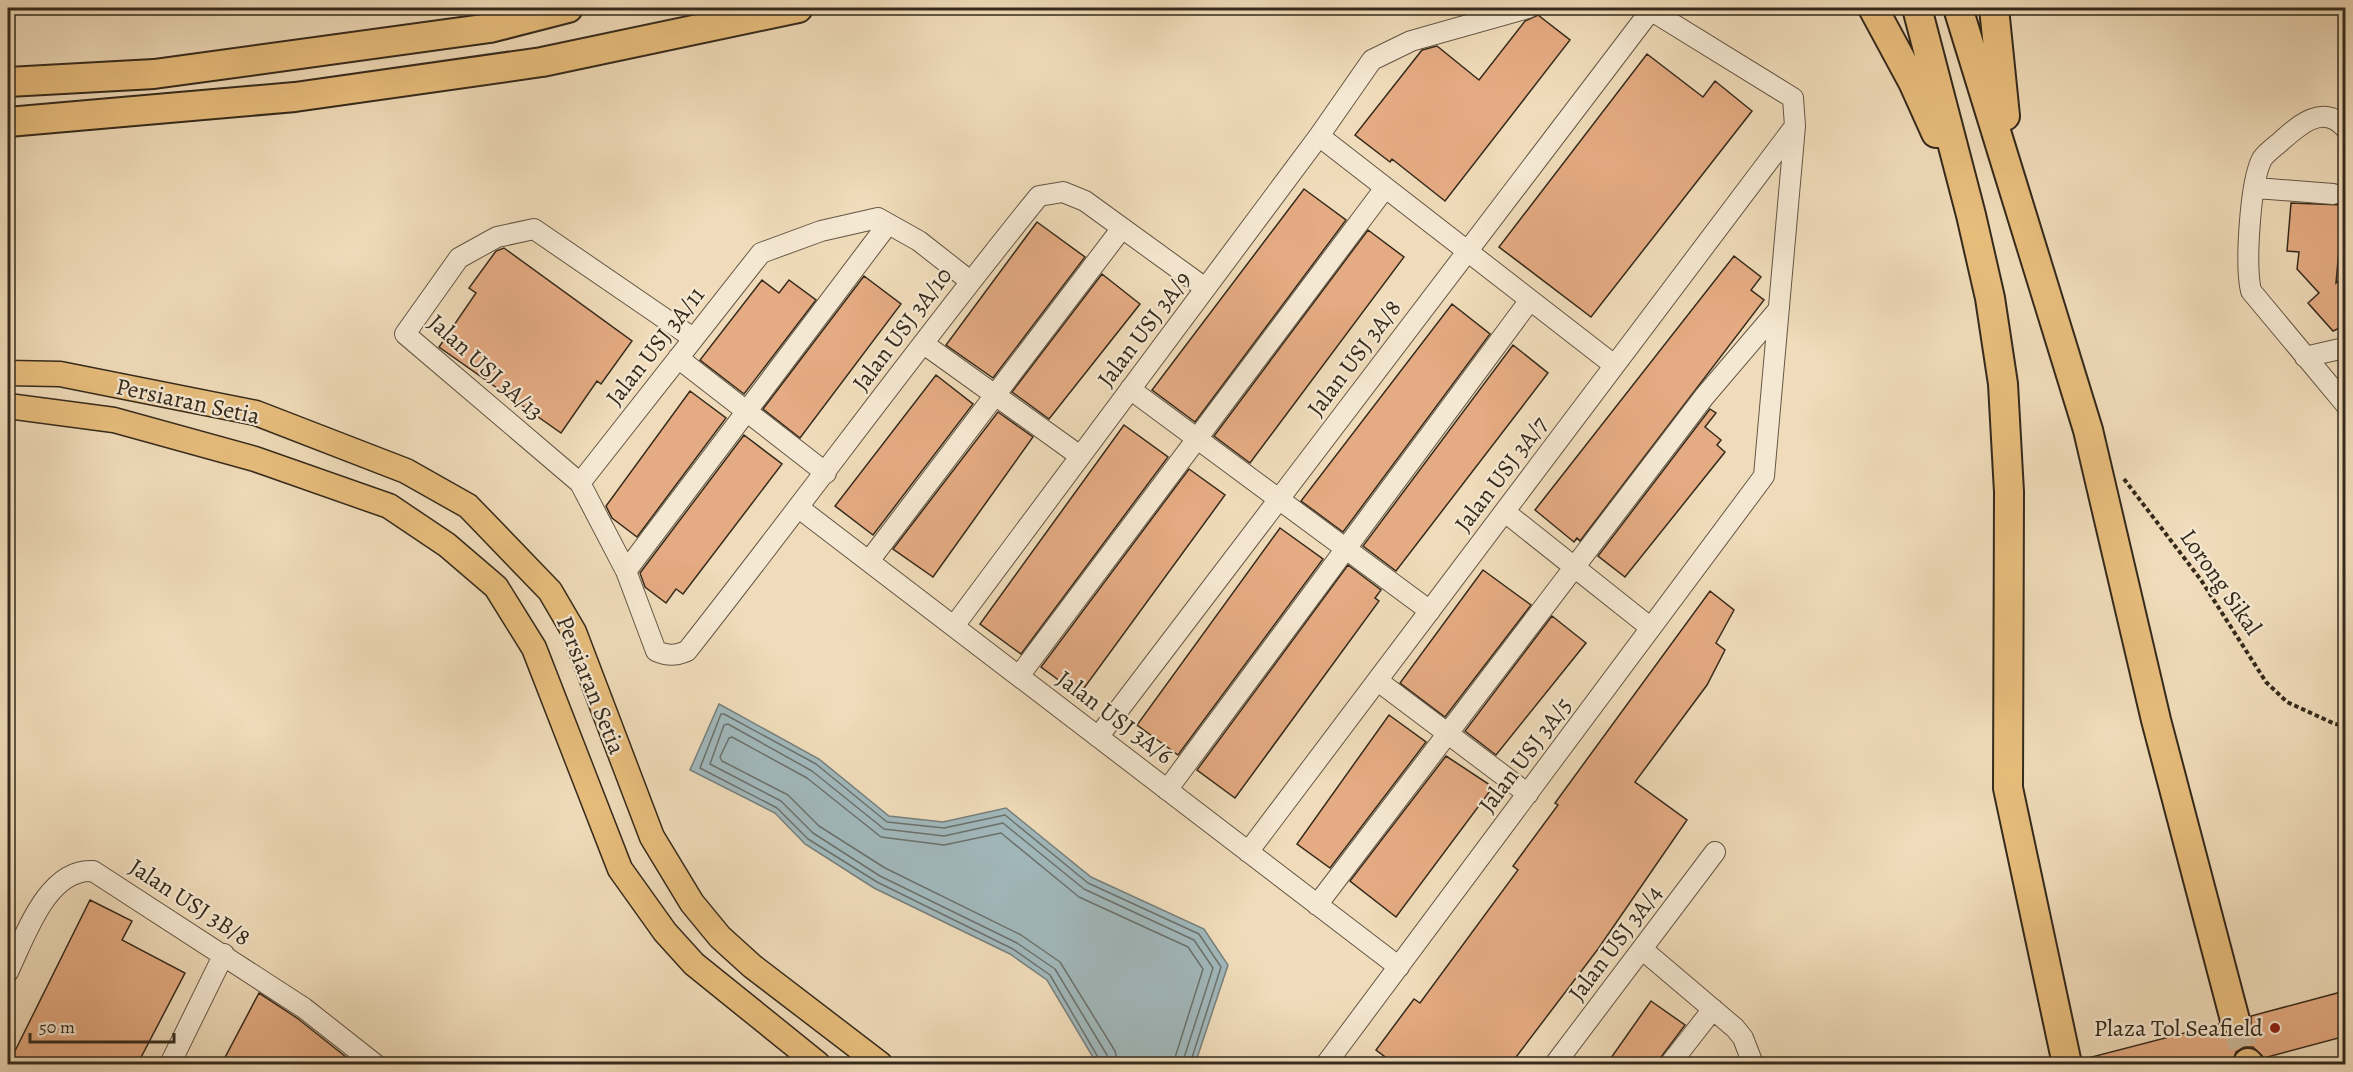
<svg xmlns="http://www.w3.org/2000/svg" width="2353" height="1072" font-family="Alegreya,serif">
	<style>
		.water { fill: #a1b8bc; stroke: #767f7c; stroke-width: 1.5 }
		.lines { fill: none; stroke-linecap: round; stroke-linejoin: round }
		.shore { stroke: #6b716c; stroke-width: 1.5 }
		.building { fill: #e5ab82; stroke: #352a1c; stroke-width: 1.5 }
		.highway-tunnel { stroke: #cbb89a; stroke-width: 28; stroke-dasharray: 28 14; stroke-linecap: butt }
		.minor-casing { stroke: #645644; stroke-width: 22 }
		.major-casing { stroke: #352a1c; stroke-width: 27 }
		.highway-casing { stroke: #352a1c; stroke-width: 32 }
		.path { stroke: #352a1c; stroke-width: 4; stroke-dasharray: 4.5 3; stroke-linecap: butt }
		.minor { stroke: #f5e8d2; stroke-width: 20 }
		.major { stroke: #e8be7d; stroke-width: 24 }
		.highway { stroke: #e8be7d; stroke-width: 28 }
		.poi-dot { fill: #8f2418; stroke: #f5e8d2; stroke-width: 2 }
		.labels { text-anchor: middle; dominant-baseline: central; stroke-width: 4.5; stroke-linejoin: round; paint-order: stroke }
		.street-label { font-size: 24px; fill: #352a1c; stroke: #f5e8d2 }
		.poi-label { font-size: 24px; fill: #352a1c; stroke: #f5e8d2; text-anchor: end }
	</style>
	<rect width="100%" height="100%" fill="#f0dcba"/>
	<filter id="stains"><feTurbulence type="fractalNoise" baseFrequency=".00333" numOctaves="4"/><feColorMatrix values="0 0 0 0 .2 0 0 0 0 .09 0 0 0 0 .02 0 0 0 .5 -.17"/></filter>
	<radialGradient id="worn" r=".72"><stop offset=".6" stop-color="#630" stop-opacity="0"/><stop offset="1" stop-color="#630" stop-opacity=".3"/></radialGradient>
	<path class="water" d="M719,704L819,759L889,816L943,822L1006,808L1091,877L1204,929L1228,965L1195,1064H1097L1047,980L1010,954L874,888L805,844L775,813L690,770Z"/>
	<g class="lines">
		<path class="shore" d="M1102,1064L1050,975L1013,949L877,882L808,839L777,808L700,768L721,714H724L816,764L887,822L944,828L1005,815L1088,883L1199,934L1221,967L1190,1064
			M1109,1064L1107,1055L1055,969L1017,943L880,876L813,833L781,801L710,764L724,725L728,724L812,771L884,829L944,836L1003,823L1084,889L1194,940L1213,968L1182,1064
			M1118,1064L1115,1051L1060,962L1021,935L885,868L819,826L788,795L722,761L720,757L729,738L732,737L807,778L881,837L944,845L1001,833L1079,897L1188,947L1203,969L1173,1064"/>
	</g>
	<path class="building" d="M1538,15L1570,40L1445,201L1392,159L1390,162L1355,135L1422,50L1437,46L1479,80L1525,21Z
		M1647,54L1703,97L1715,81L1752,111L1591,317L1499,247Z
		M1304,189L1346,220L1195,422L1152,390Z
		M2291,203L2343,205L2336,283L2346,275V325L2333,331L2308,303L2319,293L2297,269L2299,252L2287,251Z
		M1037,222L1085,257L993,378L946,345Z
		M1368,230L1404,257L1250,463L1214,436Z
		M504,248L632,341L601,384L597,381L561,433L439,347L476,293L469,288L496,251Z
		M1734,256L1761,277L1751,290L1764,300L1580,541L1577,538L1574,542L1535,510Z
		M1102,274L1140,304L1049,419L1012,392Z
		M864,276L901,304L800,438L763,409Z
		M762,280L779,293L789,280L816,300L744,394L700,360Z
		M1452,304L1490,334L1343,532L1301,501Z
		M1513,345L1548,373L1396,571L1363,546Z
		M936,375L973,404L873,535L835,506Z
		M690,391L726,418L637,537L612,518L606,506Z
		M1710,409L1716,413L1705,427L1721,440L1717,445L1725,452L1625,577L1598,556Z
		M998,412L1033,437L933,577L893,549Z
		M1124,425L1168,457L1021,654L980,624Z
		M744,435L782,464L683,594L676,589L666,603L645,587L640,573Z
		M1189,469L1225,495L1079,695L1041,667Z
		M1280,528L1323,559L1178,755L1137,725Z
		M1348,565L1381,590L1375,598L1379,601L1235,798L1197,770Z
		M1483,570L1531,605L1445,717L1400,683Z
		M1710,591L1734,610L1716,643L1725,650L1707,685L1635,782L1687,820L1598,949L1510,1065H1396L1376,1050L1414,999L1420,1003L1518,870L1513,866L1558,805L1555,803Z
		M1552,616L1586,643L1496,755L1465,731Z
		M1389,715L1426,742L1330,868L1297,844Z
		M1446,756L1493,787L1396,917L1350,881Z
		M90,900L132,921L122,940L185,973L137,1065H8Z
		M2341,992L2346,1017V1036L2264,1058L2253,1047H2244L2236,1052L2232,1065H2085L2084,1059L2219,1024L2230,1036H2240L2251,1025V1016Z
		M259,993L297,1018L351,1061L349,1065H221Z
		M1651,1001L1685,1025L1661,1057L1658,1065H1606Z"/>
	<g class="lines">
		<path class="highway-tunnel" d="M2235,1020L2248,1063"/>
		<defs>
			<path id="minor" d="M2346,129C2323,102 2298,126 2279,143C2274,147 2266,153 2262,159C2250,182 2245,265 2251,291L2346,405
				M1319,136L1614,365
				M2256,188L2333,194
				M693,338L534,229L497,237L459,258L405,334L580,483L626,571L656,651C668,656 675,656 687,651C806,500 918,345 1039,196L1063,192L1085,201L1205,288
				M924,344L1080,456
				M2305,357L2344,348
				M678,358L826,473
				M1130,389L1430,611
				M580,483L761,253L821,231L878,218L919,241L970,281
				M799,508L1399,967
				M1505,512L1651,628
				M869,561L1122,228
				M626,571L888,224
				M954,626L1319,136L1372,60L1411,41L1528,8
				M1019,676L1385,188
				M1378,681L1528,794
				M1098,737L1651,10
				M1167,790L1530,300
				M1248,852L1795,126
				M1317,905L1704,397L1779,309
				M1643,950L1735,1028L1743,1038L1753,1064
				M8,972C25,937 47,868 93,871L304,1008L375,1064
				M170,1064L224,954
				M1326,1064L1764,476L1795,126L1793,98L1647,8
				M1555,1064L1715,852
				M1670,1064L1713,1009"/>
			<path id="major" d="M8,373L60,374L256,413L406,471L468,506L550,591L574,632L652,837L692,903L720,937L752,966L880,1064
				M8,406L114,420L255,459L389,506L447,545L496,587L534,648L620,869L665,932L694,964L818,1064"/>
			<path id="highway" d="M1873,8L1913,82L1936,133
				M1917,8L1971,215L1990,298L2003,384L2009,492L2008,788L2067,1064
				M1958,8L2088,430L2156,720L2235,1020
				M1994,8L2005,116
				M8,82L154,74L490,28L568,8
				M8,122L295,97L542,62L798,8
				M2248,1063L2249,1064"/>
		</defs>
		<use href="#minor" class="minor-casing"/>
		<use href="#major" class="major-casing"/>
		<use href="#highway" class="highway-casing"/>
		<path class="path" d="M2124,479L2201,580L2266,682L2287,702L2335,724L2346,726"/>
		<use href="#minor" class="minor"/>
		<use href="#major" class="major"/>
		<use href="#highway" class="highway"/>
	</g>
	<circle class="poi-dot" cx="2275" cy="1028" r="6"/>
	<g class="labels">
		<g class="street-label">
			<text transform="translate(902 329) rotate(-53)">Jalan USJ 3A/10</text>
			<text transform="translate(1144 329) rotate(-53)">Jalan USJ 3A/9</text>
			<text transform="translate(655 346) rotate(-52)">Jalan USJ 3A/11</text>
			<text transform="translate(1354 358) rotate(-53)">Jalan USJ 3A/8</text>
			<text transform="translate(486 367) rotate(42)">Jalan USJ 3A/13</text>
			<text transform="translate(188 401) rotate(12)">Persiaran Setia</text>
			<text transform="translate(1501 474) rotate(-53)">Jalan USJ 3A/7</text>
			<text transform="translate(2221 582) rotate(55)">Lorong Sikal</text>
			<text transform="translate(591 685) rotate(68)">Persiaran Setia</text>
			<text transform="translate(1115 717) rotate(37)">Jalan USJ 3A/6</text>
			<text transform="translate(1525 755) rotate(-53)">Jalan USJ 3A/5</text>
			<text transform="translate(190 902) rotate(33)">Jalan USJ 3B/8</text>
			<text transform="translate(1615 943) rotate(-53)">Jalan USJ 3A/4</text>
		</g>
		<g class="poi-label">
			<text x="2263" y="1028">Plaza Tol Seafield</text>
		</g>
	</g>
	<rect width="2353" height="1072" fill="none" stroke="#f0dcba" stroke-width="30"/>
	<rect x="9" y="9" width="2335" height="1054" fill="none" stroke="#352a1c" stroke-width="3"/>
	<rect x="15" y="15" width="2323" height="1042" fill="none" stroke="#352a1c" stroke-width="1.5"/>
	<path d="M30 1033v9h144v-9" fill="none" stroke="#352a1c" stroke-width="3"/>
	<text x="39" y="1033" font-size="18" fill="#352a1c" stroke="#f5e8d2" stroke-width="4.5" paint-order="stroke">50 m</text>
	<rect width="100%" height="100%" filter="url(#stains)"/>
	<rect width="100%" height="100%" fill="url(#worn)"/>
</svg>
